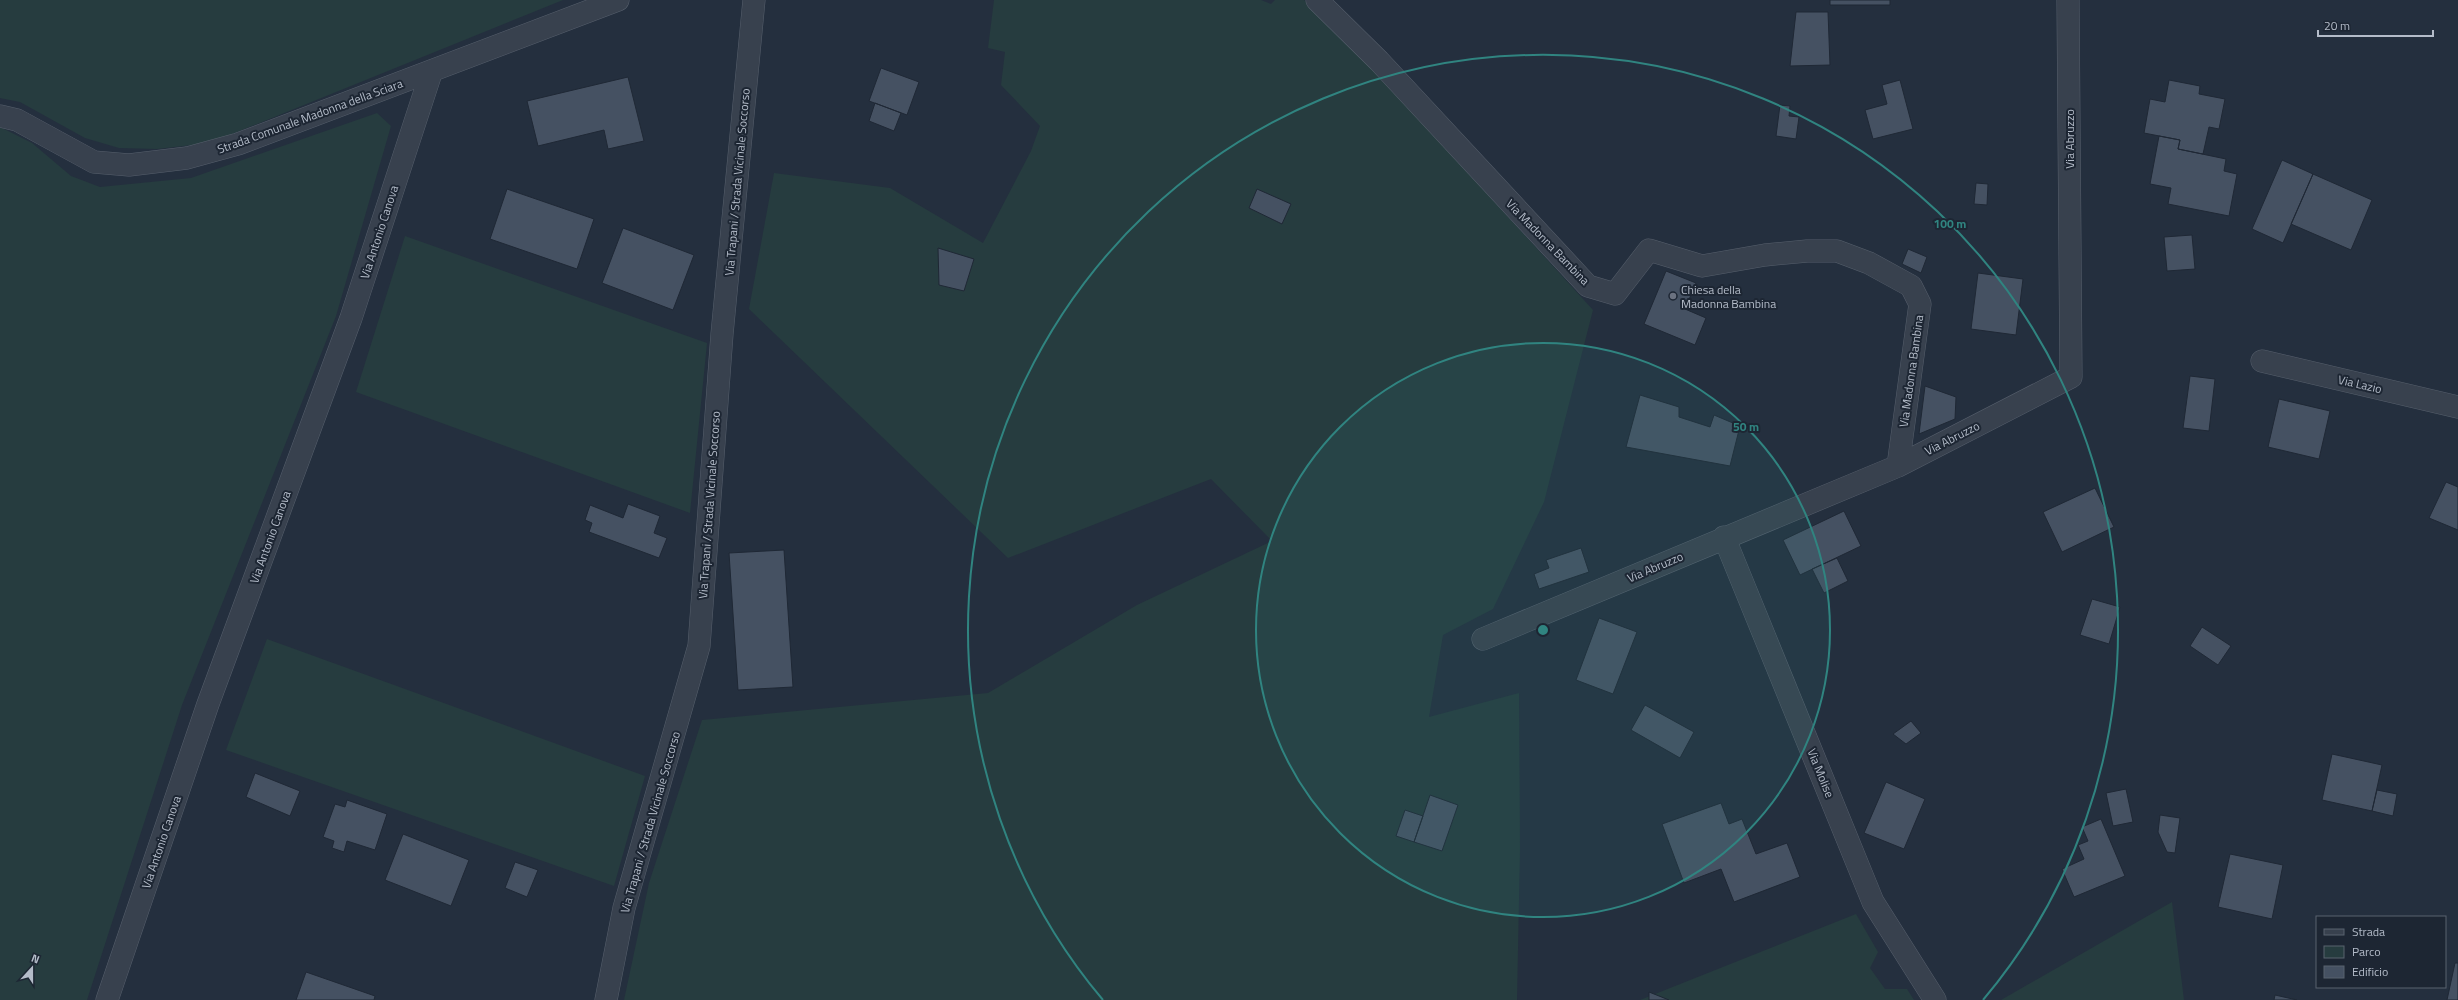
<svg xmlns="http://www.w3.org/2000/svg" width="2458" height="1000" font-family="'Titillium Web',sans-serif">
	<style>
		.green { fill: #263c3f }
		.building { fill: #455162; stroke: #1f2835 }
		.lines { fill: none; stroke-linecap: round; stroke-linejoin: round }
		.street-casing { stroke: #565f6c; stroke-width: 23 }
		.street { stroke: #38414e; stroke-width: 22 }
		.ring { fill: none; stroke: #308480; stroke-width: 2 }
		.worship-dot { fill: #6b7280; stroke: #1d2633; stroke-width: 1.5 }
		.labels { text-anchor: middle; dominant-baseline: central; stroke-width: 4; stroke-linejoin: round; paint-order: stroke }
		.street-label { font-size: 12px; fill: #b4bcc9; stroke: #1d2633 }
		.poi-label { font-size: 12px; fill: #b4bcc9; stroke: #1d2633; text-anchor: start }
		.centre { fill: #308480; stroke: #1d2633; stroke-width: 2 }
		.ring-label { font-size: 12px; text-anchor: middle; font-weight: bold; fill: #308480; stroke: #1d2633; stroke-width: 4; stroke-linejoin: round; paint-order: stroke }
	</style>
	<rect width="100%" height="100%" fill="#242f3e"/>
	<path class="green" d="M0,0H563L210,143L157,149L119,148L85,138L20,102L0,98Z
		M994,0H1261L1271,4L1275,0H1304L1368,63L1593,310L1544,502L1493,609L1443,635L1429,717L1519,693L1520,849L1517,1000H624L649,883L702,720L988,693L1137,605L1272,541L1211,479L1008,558L749,309L774,173L890,188L983,243L1031,151L1040,126L1001,85L1005,52L988,48Z
		M377,113L391,126L336,316L182,705L87,1000H0V127L32,143L71,176L100,187L191,178Z
		M405,236L707,343L690,513L356,392Z
		M267,639L645,776L614,886L226,750Z
		M2172,902L2184,1000H2001Z
		M1856,914L1878,952L1870,968L1885,989H1907L1914,1000H1640Z"/>
	<path class="building" d="M1830,0H1890V5H1830Z
		M1796,12H1828L1830,65L1790,66Z
		M881,68L919,82L907,115L869,101Z
		M628,77L644,141L608,149L604,130L538,146L527,101Z
		M1900,80L1913,129L1873,139L1865,110L1887,104L1882,85Z
		M2169,80L2200,86L2199,94L2225,99L2219,129L2209,127L2203,154L2178,149L2180,140L2144,133L2150,99L2165,102Z
		M875,103L901,113L894,131L869,121Z
		M1780,105L1790,106L1789,116L1799,117L1796,139L1776,136Z
		M2159,136L2180,140L2178,149L2226,159L2224,171L2237,174L2229,216L2168,204L2171,188L2150,184Z
		M2282,160L2313,174L2283,243L2252,229Z
		M2313,174L2372,200L2351,250L2291,224Z
		M1976,183L1988,184L1987,205L1974,204Z
		M507,189L594,219L577,269L490,239Z
		M1257,189L1291,204L1282,224L1249,208Z
		M623,228L694,255L673,310L602,283Z
		M2192,235L2195,269L2167,271L2164,237Z
		M938,248L974,259L964,291L939,285Z
		M1908,249L1927,257L1921,273L1902,264Z
		M1666,271L1696,283L1685,309L1706,318L1695,345L1644,324Z
		M1978,273L2023,279L2016,335L1971,329Z
		M2190,376L2215,379L2209,431L2183,428Z
		M1925,386L1956,397L1955,419L1919,434Z
		M1640,395L1679,407V417L1710,427L1714,415L1740,426L1730,466L1626,447Z
		M2279,399L2330,411L2319,459L2268,447Z
		M2446,482L2458,487V530L2429,518Z
		M2095,488L2114,527L2062,552L2043,512Z
		M628,504L660,516L654,533L667,538L659,558L589,532L592,523L585,520L590,505L623,518Z
		M1844,511L1861,546L1800,575L1783,540Z
		M1581,548L1589,572L1539,589L1534,574L1549,568L1546,560Z
		M784,550L793,687L738,690L729,553Z
		M1837,558L1848,581L1824,593L1812,569Z
		M2092,599L2120,607L2109,644L2080,635Z
		M1599,618L1637,632L1613,694L1576,680Z
		M2202,627L2231,646L2218,665L2190,646Z
		M1645,705L1694,732L1680,758L1631,730Z
		M1911,721L1921,733L1906,744L1893,734Z
		M2332,754L2382,765L2372,811L2322,800Z
		M255,773L300,791L290,816L246,797Z
		M1886,782L1925,799L1904,849L1864,833Z
		M2126,789L2133,822L2113,826L2106,793Z
		M2377,790L2397,794L2393,816L2372,811Z
		M1430,795L1458,805L1442,851L1414,842Z
		M347,800L387,814L375,850L347,841L344,852L332,848L334,841L323,837L335,804L345,807Z
		M1721,803L1729,824L1742,819L1756,854L1787,843L1800,877L1734,902L1721,869L1684,883L1662,824Z
		M1405,810L1423,816L1414,842L1396,836Z
		M2160,815L2180,818L2175,853L2167,852L2158,832Z
		M2101,819L2125,876L2074,897L2062,869L2084,859L2078,845L2088,841L2082,827Z
		M403,834L469,860L451,906L385,880Z
		M2230,854L2283,865L2272,919L2218,907Z
		M515,862L538,870L527,897L505,888Z
		M2455,963H2458V1000H2447Z
		M306,972L375,996L374,1000H296Z
		M1649,992L1669,1000H1649Z
		M2275,995L2297,1000H2274Z"/>
	<g class="lines">
		<defs>
			<path id="street" d="M1317,0L1379,61L1588,286L1615,294L1649,250L1702,266L1765,255L1807,251H1837L1869,263L1911,286L1920,304L1898,466
				M0,116L17,120L94,162L129,165L187,158L238,144L618,0
				M2262,361L2458,407
				M1724,537L1873,902L1935,1000
				M1483,639L1898,466L2071,377L2068,0
				M107,1000L208,704L351,318L431,73
				M606,1000L624,908L699,646L722,334L754,0"/>
		</defs>
		<use href="#street" class="street-casing"/>
		<use href="#street" class="street"/>
	</g>
	<circle cx="1543" cy="630" r="287" fill="#308480" fill-opacity=".12"/>
	<g class="ring">
		<circle cx="1543" cy="630" r="287"/>
		<path d="M1103 1000A575 575 0 1 1 1983 1000"/>
	</g>
	<circle class="worship-dot" cx="1673" cy="296" r="4"/>
	<g class="labels">
		<g class="street-label">
			<text transform="translate(310 116) rotate(-20)">Strada Comunale Madonna della Sciara</text>
			<text transform="translate(2069 139) rotate(-90)">Via Abruzzo</text>
			<text transform="translate(737 182) rotate(-85)">Via Trapani / Strada Vicinale Soccorso</text>
			<text transform="translate(379 232) rotate(-72)">Via Antonio Canova</text>
			<text transform="translate(1548 242) rotate(46)">Via Madonna Bambina</text>
			<text transform="translate(1911 371) rotate(-82)">Via Madonna Bambina</text>
			<text transform="translate(2360 384) rotate(13)">Via Lazio</text>
			<text transform="translate(1952 438) rotate(-27)">Via Abruzzo</text>
			<text transform="translate(709 505) rotate(-86)">Via Trapani / Strada Vicinale Soccorso</text>
			<text transform="translate(270 537) rotate(-70)">Via Antonio Canova</text>
			<text transform="translate(1655 567) rotate(-23)">Via Abruzzo</text>
			<text transform="translate(1821 773) rotate(68)">Via Molise</text>
			<text transform="translate(650 822) rotate(-74)">Via Trapani / Strada Vicinale Soccorso</text>
			<text transform="translate(161 842) rotate(-71)">Via Antonio Canova</text>
		</g>
		<g class="poi-label">
			<text x="1681" y="289">Chiesa della<tspan x="1681" dy="14">Madonna Bambina</tspan></text>
		</g>
	</g>
	<circle cx="1543" cy="630" r="6" class="centre"/>
	<g class="ring-label">
		<text x="1950" y="228">100 m</text>
		<text x="1746" y="431">50 m</text>
	</g>
	<rect x="2316" y="916" width="130" height="72" fill="#1d2633" stroke="#59626f"/>
	<rect x="2324" y="929" width="20" height="6" fill="#38414e" stroke="#59626f"/>
	<text x="2352" y="936" font-size="12" fill="#b4bcc9">Strada</text>
	<rect x="2324" y="946" width="20" height="12" fill="#263c3f" stroke="#59626f"/>
	<text x="2352" y="956" font-size="12" fill="#b4bcc9">Parco</text>
	<rect x="2324" y="966" width="20" height="12" fill="#455162" stroke="#59626f"/>
	<text x="2352" y="976" font-size="12" fill="#b4bcc9">Edificio</text>
	<g transform="translate(32 968) rotate(21)" stroke="#1d2633" stroke-width="3" paint-order="stroke">
	<path d="M0-3L7 15L0 10L-7 15Z" fill="#b4bcc9"/>
	<text y="-6" font-size="11" font-weight="bold" text-anchor="middle" fill="#b4bcc9">N</text>
	</g>
	<path d="M2318 30v6h115v-6" fill="none" stroke="#b4bcc9" stroke-width="2"/>
	<text x="2324" y="30" font-size="12" fill="#b4bcc9" stroke="#1d2633" stroke-width="3" paint-order="stroke">20 m</text>
</svg>
